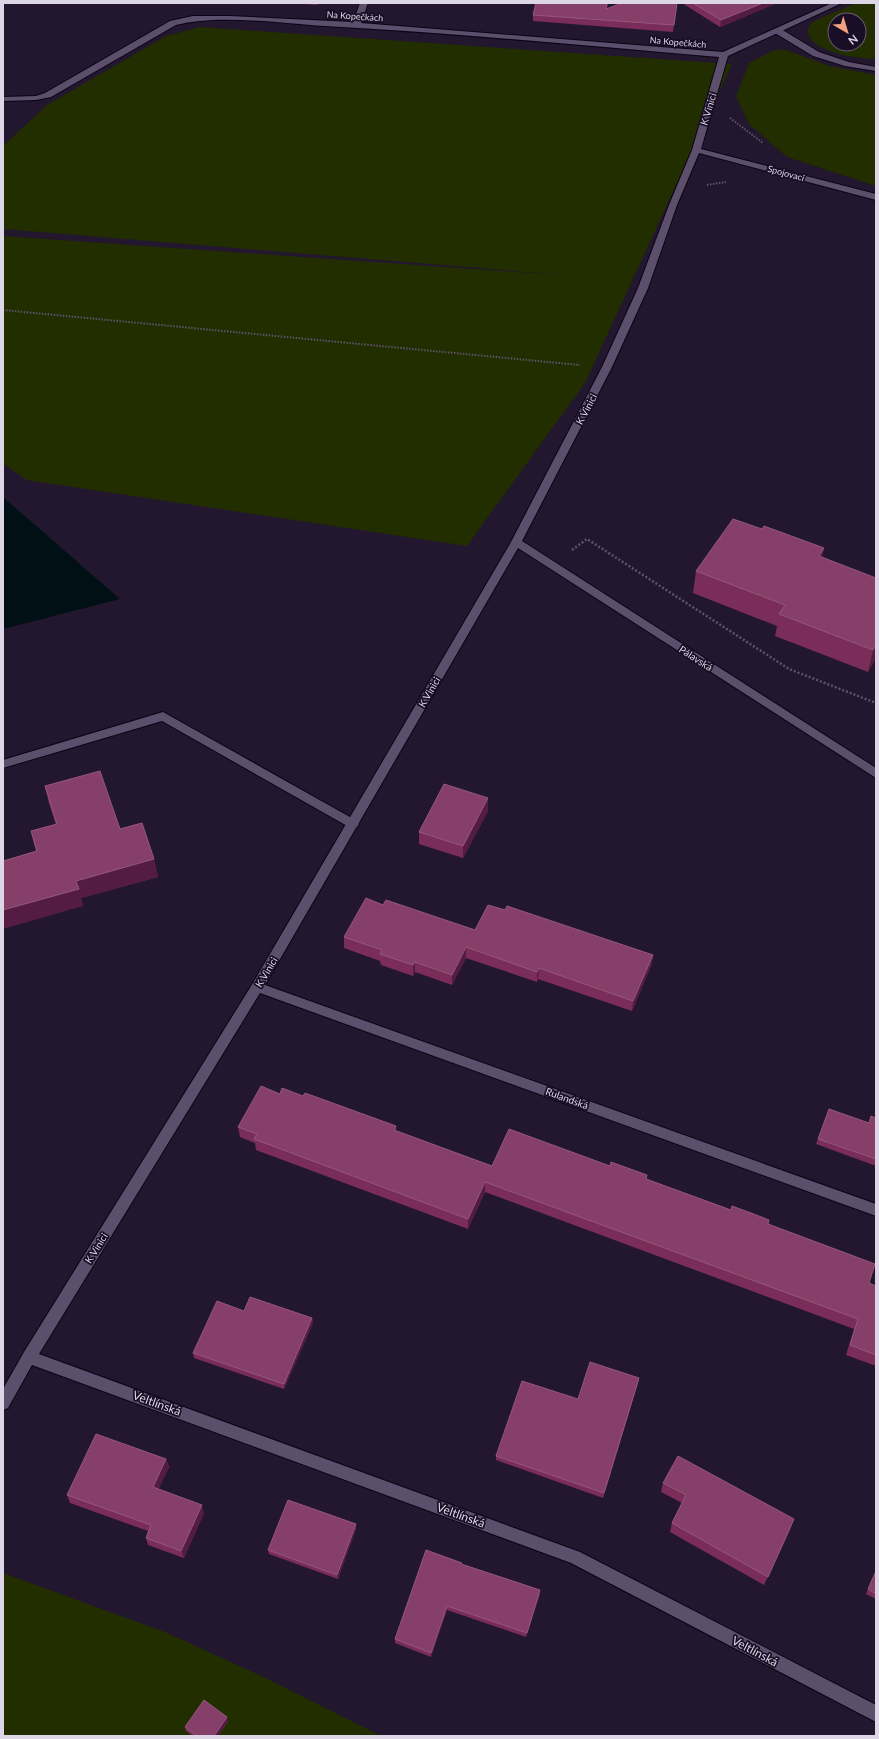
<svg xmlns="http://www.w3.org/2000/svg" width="879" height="1739" font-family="Lato,sans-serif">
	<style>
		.green { fill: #222d00; fill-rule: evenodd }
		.water { fill: #011014 }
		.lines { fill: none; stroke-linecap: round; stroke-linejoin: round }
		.service-casing { stroke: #0c0316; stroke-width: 2 }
		.minor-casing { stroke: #0c0316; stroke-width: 2 }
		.path-far1 { stroke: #5e5369; stroke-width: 2; stroke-dasharray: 1.5 1.5; stroke-linecap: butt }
		.path { stroke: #5e5369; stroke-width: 2.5; stroke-dasharray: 2 2; stroke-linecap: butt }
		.service { fill: #5c4f6b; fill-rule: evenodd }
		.minor { fill: #5c4f6b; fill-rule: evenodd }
		.wall { fill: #7b2d5a }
		.shaded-wall { fill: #541c42 }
		.building { fill: #863f69; stroke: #94577c }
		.labels { text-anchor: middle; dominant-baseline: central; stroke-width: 3.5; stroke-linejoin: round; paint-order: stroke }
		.far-street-label { font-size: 9px; fill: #ddd6e6; stroke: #190e25 }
		.street-label { font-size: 10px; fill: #ddd6e6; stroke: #190e25 }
		.near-street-label { font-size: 12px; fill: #ddd6e6; stroke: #190e25 }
	</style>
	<rect width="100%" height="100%" fill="#23172f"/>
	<path class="green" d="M856,3H876V59C860,59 826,54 814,42C811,40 809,35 807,31L812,22ZM835,20H859V44H835Z
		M200,27L732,64L585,383L467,546L26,480L3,463V236L576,276L3,229V146L47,105L166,36Z
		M774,50H786L830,66L876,75V186L787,157L749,124L736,96L749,63Z
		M3,1573L165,1632L268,1679L381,1736H3Z"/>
	<path class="water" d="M3,497L120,599L3,629Z"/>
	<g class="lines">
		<defs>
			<path id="service" d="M775,29H781L819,52L849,62L876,67V71L845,66L813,56L775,33Z
				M163,712L357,821L359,824L357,827L353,829L349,827L162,721L3,768V760Z"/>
			<path id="minor" d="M360,3H368L361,23L723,52L832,3H842L728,56L701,149L876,194V200L699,153L677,205L648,288L612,367L522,541L876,768V778L518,548L265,985L876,1204V1216L260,993L39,1354L580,1552L876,1705V1722L571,1563L32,1365L8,1408L3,1410V1389L24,1352L253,983L511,542L602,367L638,288L669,205L692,150L719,57C588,46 456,33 324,26C279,23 218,14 176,25L51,97L36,100L3,101V97L36,96L45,93L170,21L193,16H230L353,22Z"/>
		</defs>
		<use href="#service" class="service-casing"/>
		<use href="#minor" class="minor-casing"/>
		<path class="path-far1" d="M730,118L763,143
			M707,185L726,182
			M3,310L580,365"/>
		<path class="path" d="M572,550L587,539L789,669L876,703"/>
		<use href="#service" class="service"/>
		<use href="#minor" class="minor"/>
	</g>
	<path class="wall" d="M296,3H318L317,5Z
		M433,3H449L448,4Z
		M536,3H608L607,9L677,3L673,32L533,21V15Z
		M682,3H777L720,27Z
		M762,529L824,548L822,558L876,578V658L868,672L775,636L777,626L693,593L696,571Z
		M45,786L120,829L154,859L158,877L81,898L83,906L36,851L31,831L56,825L49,803Z
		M488,811L463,858L419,844V832Z
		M383,905L475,930L505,910L653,955L651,966L632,1011L538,979L537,982L466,958L452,985L415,972L413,976L381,965L380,961L344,948V937Z
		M280,1094L303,1096L396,1126V1131L492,1166L647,1179L731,1210L769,1220L768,1224L869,1283L876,1286V1366L846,1355L854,1329L485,1192L468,1229L256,1150L255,1143L240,1137L238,1127Z
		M871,1116L876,1118V1166L816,1144L818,1139L869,1123Z
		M244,1311L312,1318L313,1323L284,1389L194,1358L193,1353Z
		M638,1383L603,1498L496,1460V1456L578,1399Z
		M166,1459L169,1467L158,1489L204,1513L184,1558L148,1545L146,1538L148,1531L70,1503L67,1495Z
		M663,1483L791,1528L764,1585L670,1532L672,1523L682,1503L661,1492Z
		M356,1524V1529L338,1579L269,1554L268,1550Z
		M462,1564L540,1590V1594L526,1637L447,1610L431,1657L395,1643V1639Z
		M876,1570V1599L866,1594Z
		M228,1721L218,1736H193L186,1731L185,1727Z"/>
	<path class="shaded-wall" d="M763,3H777L720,27L721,20Z
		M824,548L820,570L819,556Z
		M876,645V658L868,672L873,650Z
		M488,798V811L463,858V846Z
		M154,859L158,877L81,898L83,906L3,929V910L76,881Z
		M466,947V958L452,985V975Z
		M653,955L651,966L632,1011L633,1001Z
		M415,962V972L413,976V965Z
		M539,968L538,979L537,982V972Z
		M485,1182V1192L468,1229V1219Z
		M312,1318L313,1323L284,1389V1384Z
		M639,1378L638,1383L603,1498L604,1493Z
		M166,1459L169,1467L156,1495L153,1487Z
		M202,1505L204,1513L184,1558L181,1551Z
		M794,1519L791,1528L764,1585L768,1577Z
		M356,1524V1529L338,1579L337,1575Z
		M540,1590V1594L526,1637L527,1633Z
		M447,1606V1610L431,1657V1653Z
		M227,1717L228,1721L218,1736H214Z"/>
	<path class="building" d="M536,3H607L606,9L622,3H677L674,25L533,15Z
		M693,3H763L721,20Z
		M733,519L762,529L764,526L824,548L819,556L876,578V645L873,650L779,614L785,605L696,571Z
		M100,771L120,829L142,823L154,859L76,881L79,889L3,910V861L37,851L31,831L57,824L45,786Z
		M444,784L488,798L463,846L419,832Z
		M366,898L383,905L386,900L475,930L488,905L505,910L507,906L653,955L633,1001L539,968L537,972L466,947L452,975L415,962L413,965L380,954L382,950L344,937Z
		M261,1086L280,1094L282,1088L303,1096L305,1093L396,1126L394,1130L492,1166L509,1129L610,1166L611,1162L647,1175L646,1179L731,1210L732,1206L751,1213L769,1220L768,1224L875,1264L869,1283L876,1286V1355L850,1345L858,1319L485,1182L468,1219L254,1139L257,1134L238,1127Z
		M829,1109L869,1123L871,1116L876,1118V1159L818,1139Z
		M250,1297L312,1318L284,1384L193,1353L217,1301L244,1311Z
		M590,1362L639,1378L604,1493L496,1456L522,1381L578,1399Z
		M96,1434L166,1459L153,1487L202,1505L181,1551L146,1538L151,1525L67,1495Z
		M678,1456L794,1519L768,1577L672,1523L686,1495L663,1483Z
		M288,1500L356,1524L337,1575L268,1550Z
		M426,1550L462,1563L461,1564L540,1590L527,1633L447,1606L431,1653L395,1639Z
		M876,1571V1594L868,1589Z
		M204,1700L227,1717L214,1736H197L185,1727Z"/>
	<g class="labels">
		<g class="far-street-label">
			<text transform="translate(355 16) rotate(4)">Na Kopečkách</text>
			<text transform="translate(678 42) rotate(5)">Na Kopečkách</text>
			<text transform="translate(786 173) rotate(15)">Spojovací</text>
		</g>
		<g class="street-label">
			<text transform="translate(708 109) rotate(-73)">K Vinici</text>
			<text transform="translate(586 409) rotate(-62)">K Vinici</text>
			<text transform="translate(696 658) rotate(33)">Pálavská</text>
			<text transform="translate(429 692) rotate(-60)">K Vinici</text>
			<text transform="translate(266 972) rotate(-59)">K Vinici</text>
			<text transform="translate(567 1098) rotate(20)">Rulandská</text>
			<text transform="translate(96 1248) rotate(-58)">K Vinici</text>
		</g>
		<g class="near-street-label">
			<text transform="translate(157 1403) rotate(20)">Veltlínská</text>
			<text transform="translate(461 1515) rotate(20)">Veltlínská</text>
			<text transform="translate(755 1651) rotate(28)">Veltlínská</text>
		</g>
	</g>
	<rect width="879" height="1739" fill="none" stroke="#ddd6e6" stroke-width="8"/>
	<g transform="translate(847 32) rotate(142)"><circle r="19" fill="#190e25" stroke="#675e72"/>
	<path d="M0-3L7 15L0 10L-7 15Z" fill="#f2a080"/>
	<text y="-6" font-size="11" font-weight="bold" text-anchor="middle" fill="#ddd6e6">N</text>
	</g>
</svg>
